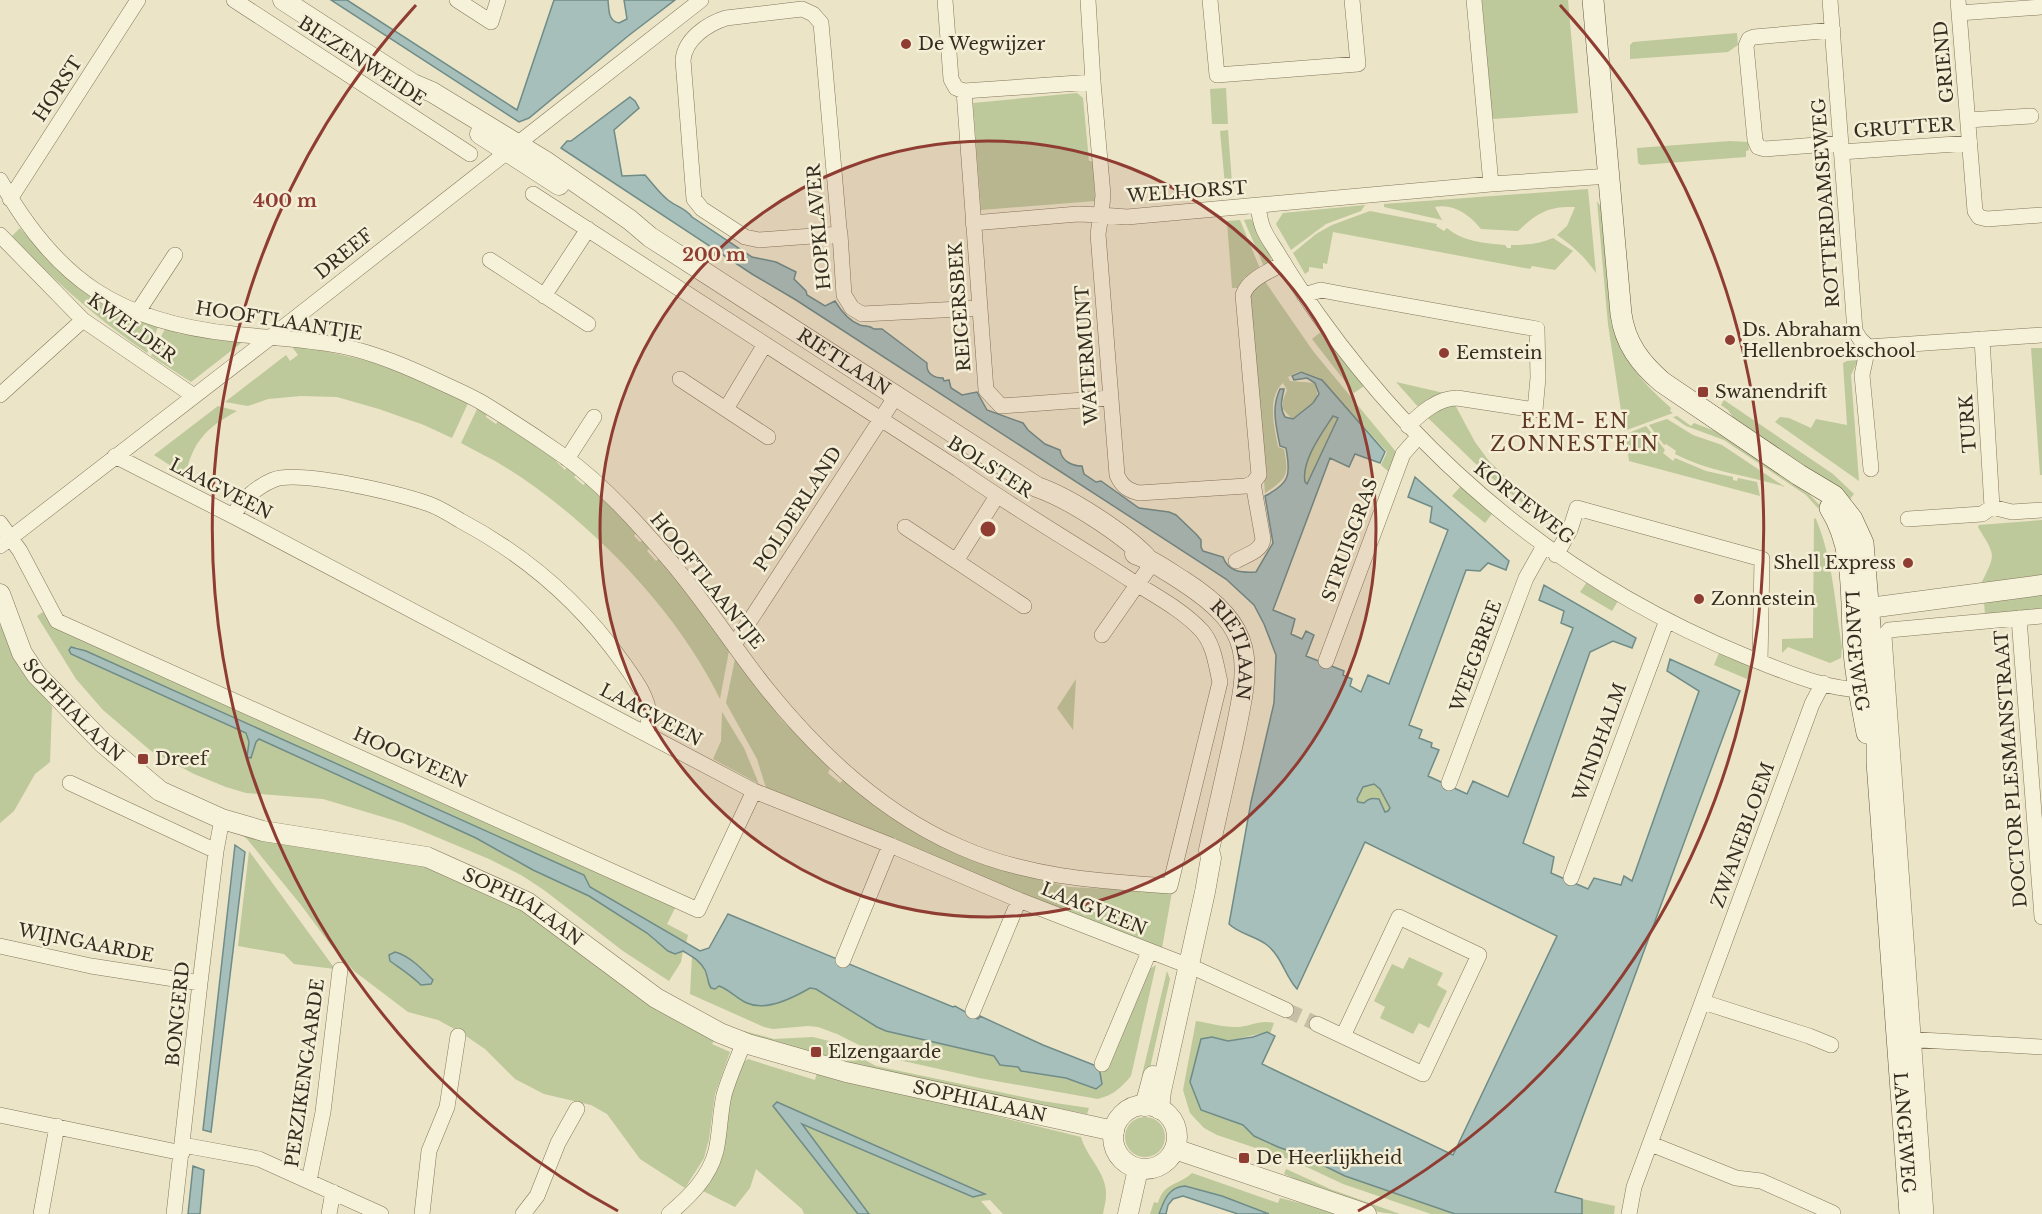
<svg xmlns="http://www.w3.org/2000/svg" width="2042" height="1214" font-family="'Libre Baskerville',serif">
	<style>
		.green { fill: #bdc89b; fill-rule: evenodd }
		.water { fill: #a7bfba; stroke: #6f8c88; stroke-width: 1.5; fill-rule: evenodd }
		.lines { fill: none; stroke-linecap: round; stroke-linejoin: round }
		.minor-tunnel { stroke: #c7bfa5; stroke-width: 15; stroke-dasharray: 15 8; stroke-linecap: butt }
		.minor-casing { stroke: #84775d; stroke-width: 16 }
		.tertiary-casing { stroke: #84775d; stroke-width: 21 }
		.secondary-casing { stroke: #665840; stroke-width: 22 }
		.minor { stroke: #f6f1d9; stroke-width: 15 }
		.tertiary { stroke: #f6f1d9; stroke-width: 20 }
		.secondary { stroke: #f6f1d9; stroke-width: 21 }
		.ring { fill: none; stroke: #8f3d32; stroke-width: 3 }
		.poi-dot { fill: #8f3d32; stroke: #f3eed5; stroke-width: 2 }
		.labels { text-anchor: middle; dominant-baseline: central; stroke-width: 5; stroke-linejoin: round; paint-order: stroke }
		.poi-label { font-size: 18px; fill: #362d20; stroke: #f3eed5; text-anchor: start }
		.street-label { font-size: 18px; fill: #362d20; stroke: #f3eed5 }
		.neighbourhood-label { font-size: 20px; letter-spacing: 1.5px; fill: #5f3723; stroke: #f3eed5 }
		.centre { fill: #8f3d32; stroke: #f3eed5; stroke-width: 3 }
		.ring-label { font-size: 18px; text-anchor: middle; font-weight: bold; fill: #8f3d32; stroke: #f3eed5; stroke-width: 5; stroke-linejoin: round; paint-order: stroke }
	</style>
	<rect width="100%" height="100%" fill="#ebe4c6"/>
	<path class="green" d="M1482,0H1568L1578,113L1492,119Z
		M1737,33L1738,45L1728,52L1630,59V45L1633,42Z
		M1226,88L1228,124H1212L1210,89Z
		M1077,93L1083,98L1089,161H1093L1095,201L981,210L973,103Z
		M1228,130L1233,196H1226L1220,131Z
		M1730,141L1748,142L1749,150L1746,151V157L1641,165L1638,163L1637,148Z
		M1588,189L1596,273C1585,257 1573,246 1557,235L1567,226L1575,207C1548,206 1537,213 1518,231L1481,229C1470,215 1453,203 1435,207L1442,220L1384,207V204Z
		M1597,201L1601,207L1611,323C1622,360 1643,383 1671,408L1670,411L1673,413L1624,431L1608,324Z
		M1365,205L1361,211L1326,224L1291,250L1276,224L1283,213Z
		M1370,211L1437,224L1436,226L1444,231L1447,228C1463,242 1485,243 1505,245L1507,248H1511V245C1526,245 1539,244 1553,238L1573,251L1555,270L1532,266L1530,269L1333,232L1327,264L1323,263V269L1309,267V271L1305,274L1293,253L1316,234L1332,225Z
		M1251,219L1270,253L1272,263L1265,269L1244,220Z
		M1240,220L1261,271L1245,277L1239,288H1232L1227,221Z
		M20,228L43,254L68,276L158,327L147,353C97,319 53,280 12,236Z
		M1264,280L1313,351L1397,453L1389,472L1381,465L1387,452L1320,378L1300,371L1288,377L1290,381L1315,383L1318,398L1292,419L1283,409V400L1287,390L1283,383C1266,398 1275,429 1278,447L1284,449C1289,475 1288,478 1265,493L1250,295Z
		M165,329L180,334L245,340L191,382L151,356Z
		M1322,331L1364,386L1354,393L1312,339Z
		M298,345L377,363L469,401L452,438L424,425L379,409L337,397L301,396L268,399L248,406L225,402L286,355L290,361L298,355L293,348Z
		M2031,348H2042V475H2040Z
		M1858,360L1851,375L1859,481L1775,422L1780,417L1789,418L1811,428L1816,419L1847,425L1843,363L1847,361Z
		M1396,382L1444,393L1420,409Z
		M1724,400L1833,474L1854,494L1846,504L1737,423L1728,410L1721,405Z
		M1454,403L1475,442L1489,461L1534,504L1528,508L1481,469L1427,417Z
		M218,406L237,411C210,426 195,438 187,469L193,480L154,455Z
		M478,407L487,411L486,417L496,424L500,419L556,457V461L565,470L567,467L576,475L574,477L583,485L586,483L637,532L634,536L640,542L644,540L650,548L647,551L656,561L661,557L729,651L720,699C677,610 589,519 505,467C491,458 475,451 461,443Z
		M1333,415L1338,418L1307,484L1305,482C1301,460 1322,434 1333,415Z
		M1677,416L1691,426L1694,423L1715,431L1810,495L1829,515L1825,516L1806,495L1724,440L1686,426L1673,417Z
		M1667,419L1693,435L1722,445L1785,487C1748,475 1709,472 1675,454L1676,451L1666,444L1664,445L1649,425Z
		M1646,426L1665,450L1663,453L1673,461L1675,458L1706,471L1733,477V480L1737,481L1738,478L1757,482L1760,496L1629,461L1626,434Z
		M1461,486L1492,514L1485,523L1452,496Z
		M1814,518L1816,519C1833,560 1835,604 1842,647L1841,658L1830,663L1788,647L1782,653V639L1813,638Z
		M2042,520V577L1981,584C1996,553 1996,557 1978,527L1979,525Z
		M1587,582L1618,601L1612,611L1580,592Z
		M2042,592V611L1985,615L1984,601Z
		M43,612L52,625L676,906L667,924L688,935L686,943L590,887L584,875L86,651L76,647L72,654L246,733L252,757L256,742L259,739L476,838L533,870L589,896L647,933L655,941L679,953L683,951L681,962L669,981L623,951L544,890L521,875L489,859L403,823L323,799L246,793L226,787L194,774L151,751L103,710L76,679L37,616Z
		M0,625L52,707L50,762L35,774L14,811L0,823Z
		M1719,653L1752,667L1747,679L1714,665Z
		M735,659L782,720L830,769L828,773L840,783L843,780L970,859L1069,887L1172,892L1162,948L964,870L896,839L766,788L757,759L726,703Z
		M1076,679L1073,730L1057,708Z
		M722,712L744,748L759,784L713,759L721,741Z
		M1374,784L1380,789L1390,808L1388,811L1385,812L1379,799C1372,798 1369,798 1364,803L1358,802L1357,799L1363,787Z
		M239,833L420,864L523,908L652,1003L714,1041L712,1044L730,1052L715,1094L709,1139L704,1158L685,1188L640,1159L607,1114L591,1105L544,1094L515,1079L485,1049L460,1032L438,1020L408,1012L354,971L330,944L301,905L247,839ZM410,960L418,965L432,980C415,977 403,972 390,961Z
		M249,851L335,969L294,964L284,954L238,946Z
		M692,956C702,962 706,970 707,981C714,984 723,985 729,989C735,994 740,1000 748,1003C767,1012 793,997 810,987L816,989L877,1027L994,1056L1000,1065L1018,1067L1022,1072L1066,1078L1096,1089L1099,1067L1148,970L1156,965L1131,1076C1121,1088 1113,1095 1098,1099L979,1078L881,1056L837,1034L818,1027L808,1026L773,1029L764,1027L690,994Z
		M1409,957L1443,973L1437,985L1447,991L1429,1028L1419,1023L1413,1034L1380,1018L1385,1007L1374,1001L1392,964L1403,969Z
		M1167,971L1170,979L1148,1077L1142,1075Z
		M1196,1021C1209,1023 1222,1027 1235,1027C1250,1027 1260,1019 1274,1023L1270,1034C1261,1031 1243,1039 1231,1040C1225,1041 1218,1038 1212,1037L1201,1110L1243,1125L1254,1136L1278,1147L1304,1156L1345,1176L1455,1214H1431L1343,1184L1294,1161L1217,1135L1204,1128L1190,1113L1183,1090Z
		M736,1029L774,1039L813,1037L829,1041L876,1066L1042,1101L1089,1108L1087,1114L876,1071L735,1031Z
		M748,1059L815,1080L817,1072L1081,1137C1087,1158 1107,1173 1106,1195C1106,1201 1104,1208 1103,1214H1003L990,1200L981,1201L992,1214H869L801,1124L973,1196L984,1194L773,1106L858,1214H804L802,1209L756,1169L750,1188L735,1207L703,1191L741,1064Z
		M1125 1137a20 20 0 1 1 40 0a20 20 0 1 1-40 0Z
		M1286,1169L1330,1189L1400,1214C1362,1214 1319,1190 1284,1174Z
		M1192,1173L1278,1203L1280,1198L1344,1214H1269L1222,1196L1185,1186L1166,1197L1159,1214H1150L1154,1202L1158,1203C1164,1182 1178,1186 1192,1173Z
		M1582,1199L1615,1206L1614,1214H1582Z"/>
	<path class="water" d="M331,0H347L517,110L554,0H608C609,10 608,21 619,23L627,19L624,0H675L628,36L529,118L519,122Z
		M630,97L635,101L639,108L614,130L622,176L645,175C653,184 659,193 668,200C678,208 684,207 692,217L752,257L776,262L796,272L794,279L806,291L807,295L825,306L835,301C841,311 849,321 860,325C867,327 869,325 874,329H882L927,363C926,373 933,378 943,378L944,381L949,380L951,388L962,395L977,392L987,410L1023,423L1028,430L1045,444L1060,450C1062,462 1073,466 1082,466L1084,474L1096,482L1101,481L1139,508L1169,512L1176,515L1197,535L1201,540V547L1203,551L1223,557C1228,572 1242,573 1256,572L1273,543L1265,496C1290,483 1291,475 1286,448L1280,446C1276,425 1271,408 1280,389H1284C1282,399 1279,407 1285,417L1293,419L1313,403L1319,394L1315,383L1307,378L1294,380L1292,376L1301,372L1322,380L1385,452L1380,463L1355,454L1349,467L1330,458L1273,610L1295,619L1291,634L1302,639L1306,631L1314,635L1306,656L1344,671L1343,675L1352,679L1350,686L1361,692L1368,675L1389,684L1448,530L1430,522L1432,507L1408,497L1415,477L1509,561L1506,570L1488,563L1480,571L1466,570L1409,725L1422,730L1419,738L1432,743L1431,747L1439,750L1428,776L1467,794L1473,781L1508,797L1573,628L1561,623L1564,611L1539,600L1544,585L1636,638L1632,648L1613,641L1590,652L1523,843L1554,857L1551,873L1588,889L1594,878L1621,885L1624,876L1632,881L1699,691L1667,671L1670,659L1740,691L1555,1192L1582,1199V1214H1455L1345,1176L1304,1156L1278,1147L1254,1136L1243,1125L1201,1110L1190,1082L1201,1039L1212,1037L1228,1041L1253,1037L1267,1032L1275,1036L1262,1064L1453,1155L1557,936L1365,842L1297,989C1285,976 1282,957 1267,945C1256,936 1239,934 1229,924L1251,802L1274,703L1276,655L1264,624L1254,605L1226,579L796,300L752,274L561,148L567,141H571ZM1333,416L1338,418L1307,484L1305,482C1301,461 1322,433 1333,416ZM1374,784L1380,789L1390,808L1388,811L1385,812L1379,799C1372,798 1369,798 1364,803L1358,802L1357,799L1363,787Z
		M71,647L86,651L584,875L590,887L700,951L709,948L728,914L953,1007L955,1006L978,1019L980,1016L1043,1045L1099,1067L1102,1084L1096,1089L1066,1078L1021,1071L1018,1067L1000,1065L994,1056L886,1031L877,1027L816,989L810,988C793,998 766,1012 747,1003C736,998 730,990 719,986L715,989L711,988C707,982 708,976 705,970C700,960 691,956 683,951L675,954L668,951L647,933L589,896L533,870L476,838L259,739L256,742L251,758L247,757L249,742L246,733L71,654L69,650Z
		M235,845L245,852L211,1132L203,1130Z
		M395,952C410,956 422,969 433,980L431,984L421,985C411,975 401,969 390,961L389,955Z
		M777,1102L985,1194L973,1197L802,1124L869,1214H858L773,1106Z
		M193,1166L204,1170L200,1214H188Z
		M1185,1186L1222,1196L1269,1214H1238L1183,1196L1173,1199L1168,1205L1166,1214H1159C1164,1201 1168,1187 1185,1186Z"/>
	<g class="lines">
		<path class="minor-tunnel" d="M1286,1010L1317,1024"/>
		<defs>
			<path id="minor" d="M234,0L470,154
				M457,0L491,22L498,0
				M945,0L951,79L956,88L964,91L1093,82
				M1088,0L1093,82L1103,195L1101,215L1127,217L1491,184L1610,176
				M1210,0L1217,75L1358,64L1352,0
				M1474,0L1491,184
				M1830,0L1855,331L1860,339L1868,347L1862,375L1871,469
				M1958,0L1975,211L1979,217L1987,219L2042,215
				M1959,13L2042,7
				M1833,30L1754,37L1749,39L1746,46L1755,140L1758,147L1765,149L1841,143
				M964,91L986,390L1001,406L1110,398
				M1968,120L2031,116
				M1841,152L1970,143
				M0,180C57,281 119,322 234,334C270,338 306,339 341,346C376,353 410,368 442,383C455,389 469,395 481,402C509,419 538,438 565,457C605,486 640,526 672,563C706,603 734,648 767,689C820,755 882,813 960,847C1027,877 1098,881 1170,886L1220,682C1216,665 1214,645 1202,631C1183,610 1155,596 1132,581C1074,543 1015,509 958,469L533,194
				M10,199L138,0
				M1258,206C1259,213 1260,221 1263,228C1266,236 1272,244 1277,252C1290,274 1304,295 1319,316C1429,470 1569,584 1745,656C1783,671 1825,690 1866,690
				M973,223L1078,214L1101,215L1098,234L1117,475C1122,486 1127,490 1139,493L1246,486L1253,483
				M840,234L759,240L745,237L702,209L694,199L683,60C685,39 707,24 726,18L802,9L813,14L821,23L839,228L840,234L844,295L852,308L862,314L980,308
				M0,235L83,320L194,396
				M490,260L588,324
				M1304,295L1321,290L1342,294L1537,329L1538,378L1535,410L1457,398C1438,398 1421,413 1408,426
				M544,296L588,229
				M137,313L175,255
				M1982,339L1992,507
				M1868,347L2042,335
				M680,379L768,437
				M0,395L83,320
				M726,409L765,344
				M115,456L233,516L754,791L890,845L1019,900L1199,970L1286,1010
				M567,459L594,417
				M233,516C241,501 256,487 273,480C299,469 400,494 429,504C440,508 451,515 461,521C527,556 581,603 624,664C634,678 649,698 649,716C649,722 647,729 646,734
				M1908,519L1982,514L1992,507L2012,512L2042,510
				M0,523L20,551L57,621L698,910L754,791
				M905,527L1024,606
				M0,546L271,337L701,0
				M1556,555L1570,530L1577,508L1762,559L1760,662
				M956,561L997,496
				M1236,561C1246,555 1262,551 1263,539L1253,483L1259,475L1243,295C1248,279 1270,271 1284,263
				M2019,618L2042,917
				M1102,635L1153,562
				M734,645L896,396
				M1326,661L1403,454L1418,437
				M70,783L216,851
				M1449,783L1526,578L1544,546
				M1571,878L1667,620
				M0,946L91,966L200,983
				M843,960L890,845
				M1703,1002L1809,1036L1831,1045
				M973,1011L1019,900
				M1317,1024L1423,1074L1479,955L1399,917L1343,1036
				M1904,1039L2042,1047
				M1102,1064L1149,952
				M0,1115L182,1153
				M1651,1144L1736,1178L1761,1181L1833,1213
				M183,1145L259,1159L381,1214
				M309,1181L323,1112L340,970
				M41,1214L57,1126
				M174,1214L200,983L216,851L222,819
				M329,1214L333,1192
				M422,1214L429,1151L447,1107L458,1036
				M523,1214L537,1196L558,1143L577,1109
				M669,1214C689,1197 709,1178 716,1151C720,1133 720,1113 724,1095C729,1077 737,1060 744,1042
				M1629,1214L1634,1187L1812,704L1823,683
				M1926,1214L1884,636L1889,630L2042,616"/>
			<g id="tertiary">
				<path id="s1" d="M283,0L413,84L432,92L545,161L630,220L650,237L1037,487C1069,498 1123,533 1146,557"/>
				<path d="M480,134L559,185"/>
				<path id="s2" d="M1135,554C1152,560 1167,571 1183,581C1259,630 1250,663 1233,743C1225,779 1217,815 1209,850L1211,858L1205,892L1161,1091L1159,1109"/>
				<path id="s3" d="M0,594L22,653L36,674L103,743L160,791L222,819L263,831L427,857L527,902L656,998L720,1033L748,1044L846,1072L1114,1131"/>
				<path d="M1854,610L2042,585"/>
				<circle cx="1145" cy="1137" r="32"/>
				<path d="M1145,1106L1153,1076"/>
				<path d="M1175,1149L1366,1214"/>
				<path d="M1128,1214L1138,1169"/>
			</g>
			<g id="secondary">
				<path id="s4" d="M1593,0L1621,314C1625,343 1640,363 1662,382L1799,475L1834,496L1852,519L1863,543L1877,710V762L1910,1214"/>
				<path id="s5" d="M1830,508C1857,550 1850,604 1854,651C1856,679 1862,706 1867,733"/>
			</g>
		</defs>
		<use href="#minor" class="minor-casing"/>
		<use href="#tertiary" class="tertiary-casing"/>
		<use href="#secondary" class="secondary-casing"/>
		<use href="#minor" class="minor"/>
		<use href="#tertiary" class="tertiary"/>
		<use href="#secondary" class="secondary"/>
	</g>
	<circle cx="988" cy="529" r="388" fill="#8f3d32" fill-opacity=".12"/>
	<g class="ring">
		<circle cx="988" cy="529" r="388"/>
		<path d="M618 1211A776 776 0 0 1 416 5M1560 5A776 776 0 0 1 1358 1211"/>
	</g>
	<g class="poi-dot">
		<circle cx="906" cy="44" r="6"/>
		<circle cx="1730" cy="340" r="6"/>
		<circle cx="1444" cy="353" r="6"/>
		<rect x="1697" y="386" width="12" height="12" rx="3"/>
		<circle cx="1908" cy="563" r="6"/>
		<circle cx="1699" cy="599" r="6"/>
		<rect x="137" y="753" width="12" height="12" rx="3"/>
		<rect x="810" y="1046" width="12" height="12" rx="3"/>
		<rect x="1238" y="1152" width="12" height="12" rx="3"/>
	</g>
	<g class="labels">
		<g class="poi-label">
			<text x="918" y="44">De Wegwijzer</text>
			<text x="1742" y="330">Ds. Abraham<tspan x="1742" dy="21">Hellenbroekschool</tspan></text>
			<text x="1456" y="353">Eemstein</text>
			<text x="1715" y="392">Swanendrift</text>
			<text x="1896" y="563" text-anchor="end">Shell Express</text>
			<text x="1711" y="599">Zonnestein</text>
			<text x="155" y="759">Dreef</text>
			<text x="828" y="1052">Elzengaarde</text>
			<text x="1256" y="1158">De Heerlijkheid</text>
		</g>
		<g class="street-label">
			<text transform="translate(362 61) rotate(33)">BIEZENWEIDE</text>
			<text transform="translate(1944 62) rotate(-95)">GRIEND</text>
			<text transform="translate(58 89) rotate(-57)">HORST</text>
			<text transform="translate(1904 128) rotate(-4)">GRUTTER</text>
			<text transform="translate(1187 192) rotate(-4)">WELHORST</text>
			<text transform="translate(1826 203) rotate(-94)">ROTTERDAMSEWEG</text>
			<text transform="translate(819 227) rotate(-95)">HOPKLAVER</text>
			<text transform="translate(344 254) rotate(-39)">DREEF</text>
			<text transform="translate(960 307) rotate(-94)">REIGERSBEK</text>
			<text transform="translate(279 321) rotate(9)">HOOFTLAANTJE</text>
			<text transform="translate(132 328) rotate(36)">KWELDER</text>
			<text transform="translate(1087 355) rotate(-94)">WATERMUNT</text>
			<text stroke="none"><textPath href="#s1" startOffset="668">RIETLAAN</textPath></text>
			<text transform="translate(1968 424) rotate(-94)">TURK</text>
			<text transform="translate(990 467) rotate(33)">BOLSTER</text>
			<text transform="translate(221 489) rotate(27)">LAAGVEEN</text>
			<text transform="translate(1524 503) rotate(38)">KORTEWEG</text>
			<text transform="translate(798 509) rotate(-57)">POLDERLAND</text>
			<text transform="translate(1350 540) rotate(-70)">STRUISGRAS</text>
			<text transform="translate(707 581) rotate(51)">HOOFTLAANTJE</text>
			<text stroke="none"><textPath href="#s5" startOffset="147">LANGEWEG</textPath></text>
			<text stroke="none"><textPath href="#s2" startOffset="146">RIETLAAN</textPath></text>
			<text transform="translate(1476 656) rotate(-70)">WEEGBREE</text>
			<text stroke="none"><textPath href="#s3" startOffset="140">SOPHIALAAN</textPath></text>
			<text transform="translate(651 715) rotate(28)">LAAGVEEN</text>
			<text transform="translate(1600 742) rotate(-70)">WINDHALM</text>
			<text transform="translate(410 758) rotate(24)">HOOGVEEN</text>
			<text transform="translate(2011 769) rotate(-94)">DOCTOR PLESMANSTRAAT</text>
			<text transform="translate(1743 835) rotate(-70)">ZWANEBLOEM</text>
			<text stroke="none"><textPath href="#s3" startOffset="644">SOPHIALAAN</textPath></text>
			<text transform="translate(1094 909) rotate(22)">LAAGVEEN</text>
			<text transform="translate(86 943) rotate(11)">WIJNGAARDE</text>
			<text transform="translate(178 1014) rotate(-84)">BONGERD</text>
			<text transform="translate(305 1073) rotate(-82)">PERZIKENGAARDE</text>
			<text stroke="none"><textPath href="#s3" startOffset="1148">SOPHIALAAN</textPath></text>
			<text stroke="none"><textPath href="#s4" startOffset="1250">LANGEWEG</textPath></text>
		</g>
		<g class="neighbourhood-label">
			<text x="1575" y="421">EEM- EN<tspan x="1575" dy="23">ZONNESTEIN</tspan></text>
		</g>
	</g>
	<circle cx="988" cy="529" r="9" class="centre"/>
	<g class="ring-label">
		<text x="285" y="207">400 m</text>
		<text x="714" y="261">200 m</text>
	</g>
</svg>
